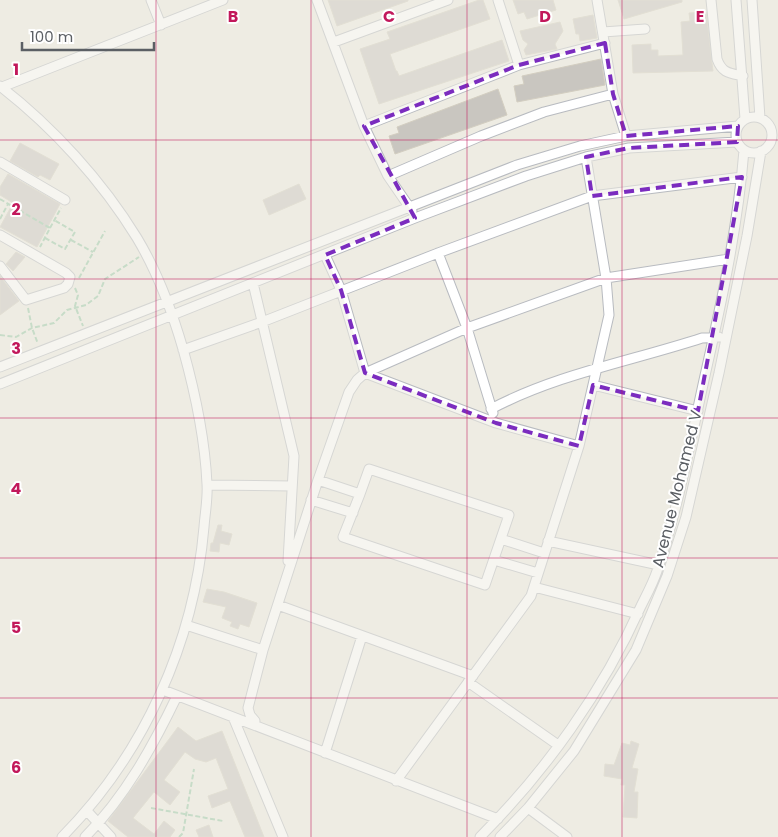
<svg xmlns="http://www.w3.org/2000/svg" width="778" height="837" font-family="Poppins,sans-serif">
	<style>
		.building { fill: #c9c6c0; stroke: #d3cec1 }
		.lines { fill: none; stroke-linecap: round; stroke-linejoin: round }
		.minor-casing { stroke: #b8bbc0; stroke-width: 11 }
		.path { stroke: #98c7a6; stroke-width: 2; stroke-dasharray: 5 2.5; stroke-linecap: butt }
		.minor { stroke: #fff; stroke-width: 9 }
		.marked { fill: none; stroke: #7b2cbf; stroke-width: 4; stroke-dasharray: 10 6; stroke-linejoin: round }
		.grid { fill: none; stroke: #c2185b; stroke-width: 1; stroke-opacity: 0.55 }
		.labels { text-anchor: middle; dominant-baseline: central; stroke-width: 4; stroke-linejoin: round; paint-order: stroke }
		.street-label { font-size: 16px; fill: #5b5f64; stroke: #fff }
		.grid-label { font-size: 16px; text-anchor: middle; font-weight: bold; fill: #c2185b; stroke: #fff; stroke-width: 4; stroke-linejoin: round; paint-order: stroke }
	</style>
	<rect width="100%" height="100%" fill="#eeece3"/>
	<path class="building" d="M328,0H408V1L337,26Z
		M479,0H483L490,19L390,54L396,71H397L399,76L502,40L509,61L379,104L360,49L390,39L387,32Z
		M513,0H553L556,10L527,19L524,12L518,14Z
		M618,0H682V2L624,19Z
		M706,12L713,71L633,73L632,45L651,44V50H658V56L683,55L681,22L690,21L689,13Z
		M593,15L597,38L580,41L579,34H576L573,19Z
		M560,22L563,31L555,44L557,49L526,55L524,50L528,44L523,40L520,31Z
		M601,59L605,85L517,102L514,86L524,84L522,76Z
		M498,89L507,115L395,154L389,136L399,133L397,127Z
		M20,143L59,164L50,180L40,175L38,177L10,161Z
		M8,174L60,204L37,247L0,227L13,203L0,195V187Z
		M299,184L306,199L269,215L263,200Z
		M16,252L25,257L13,271L6,264Z
		M0,276L19,301L0,315Z
		M218,525H222L221,531L232,534L229,545L220,543L219,552L210,551L211,543H213Z
		M207,589L224,592L257,603L249,627L240,624L238,629L230,626L232,622L222,618L226,607L203,602Z
		M178,727L196,741L222,731L264,837H245L230,801L212,808L208,796L228,789L216,758L206,762L195,759L185,752L164,780L180,792L170,805L154,792L133,818L154,834L164,821L175,830L170,837H128L108,821Z
		M631,741L639,744L632,768L638,769L634,792H638L637,818L623,817L625,785H621L622,779L604,776L605,764L614,765L622,743L630,745Z
		M209,825L213,837H199L196,830Z"/>
	<g class="lines">
		<defs>
			<path id="minor" d="M151,0L161,25
				M317,0L364,126L388,176L412,211
				M498,0L519,65
				M597,0L613,94L626,136
				M711,0L717,59C722,73 729,73 743,76
				M736,0L745,119
				M752,0L760,118
				M603,32L645,29
				M334,42L448,0
				M0,86C53,127 102,181 137,238C158,273 172,311 183,349C195,392 205,439 207,484C208,498 205,513 204,527C194,643 144,754 62,837
				M2,87L223,0
				M736 135a18 18 0 1 1 36 0a18 18 0 1 1-36 0Z
				M364,126L519,65L605,43
				M0,162L65,200
				M388,176L481,136L544,112L613,94
				M0,235L66,273L70,277L68,284L64,288L26,300L0,266
				M438,253L467,328L493,413
				M325,255L341,290L365,373L496,423L579,446
				M253,283L294,456L288,561
				M183,350L262,322L438,253L592,196L742,177
				M0,367L517,165L580,146L626,136L738,126
				M0,384L415,218L526,176L586,157L629,148L737,142
				M593,385L698,411
				M491,409C557,374 632,361 702,338L719,337
				M318,480L360,494L369,469L509,515L485,585L343,537L360,494
				M207,485L292,486
				M311,500L353,513
				M501,539L544,553
				M548,541L659,565
				M494,560L538,573
				M534,587L638,614
				M278,605L473,676
				M186,625L263,650
				M468,682L558,745
				M163,690L498,819
				M233,717L283,837
				M254,725L255,721L250,715L248,708L263,650L318,480L349,392L357,380L365,373L467,328L606,278L729,259
				M325,753L362,636
				M396,781L531,596L579,446L609,315L606,278L586,157
				M528,808L567,837
				M87,811L111,837
				M85,837C125,797 153,746 177,696
				M480,837C546,771 603,691 641,606C647,594 653,583 657,571C678,509 690,444 704,380C721,305 738,227 744,150
				M500,837L528,808L574,751L636,650L667,576L686,517L719,373L747,236L761,151"/>
		</defs>
		<use href="#minor" class="minor-casing"/>
		<path class="path" d="M0,199L50,228L40,247
			M0,219L8,204
			M50,228L61,208
			M45,238L65,249L75,232L54,220
			M71,240L93,252
			M79,278L105,231
			M75,288L78,295L75,306L83,326
			M28,308L32,328L38,344
			M0,335L16,337L32,328L54,323L67,310L86,305L98,296L105,279L139,257
			M151,808L223,821
			M179,837L183,833L194,769"/>
		<use href="#minor" class="minor"/>
	</g>
	<path d="M0 0H778V837H0ZM605,43L613,94L626,136L738,126L737,142L629,148L586,157L592,196L742,177L698,411L593,385L579,446L496,423L365,373L341,290L325,255L415,218L364,126L519,65Z" fill="#eeece3" fill-opacity=".55" fill-rule="evenodd"/>
	<path class="marked" d="M605,43L613,94L626,136L738,126L737,142L629,148L586,157L592,196L742,177L698,411L593,385L579,446L496,423L365,373L341,290L325,255L415,218L364,126L519,65Z"/>
	<path class="grid" d="M156,0V837M311,0V837M467,0V837M622,0V837M0,140H778M0,279H778M0,418H778M0,558H778M0,698H778"/>
	<g class="labels">
		<g class="street-label">
			<text transform="translate(677 489) rotate(-76)">Avenue Mohamed V</text>
		</g>
	</g>
	<g class="grid-label">
		<text x="233" y="22">B</text>
		<text x="389" y="22">C</text>
		<text x="545" y="22">D</text>
		<text x="700" y="22">E</text>
		<text x="16" y="75">1</text>
		<text x="16" y="215">2</text>
		<text x="16" y="354">3</text>
		<text x="16" y="494">4</text>
		<text x="16" y="633">5</text>
		<text x="16" y="773">6</text>
	</g>
	<path d="M22 42v8h132v-8" fill="none" stroke="#5b5f64" stroke-width="2.5"/>
	<text x="30" y="42" font-size="15" fill="#5b5f64" stroke="#ffffff" stroke-width="4" paint-order="stroke">100 m</text>
</svg>
